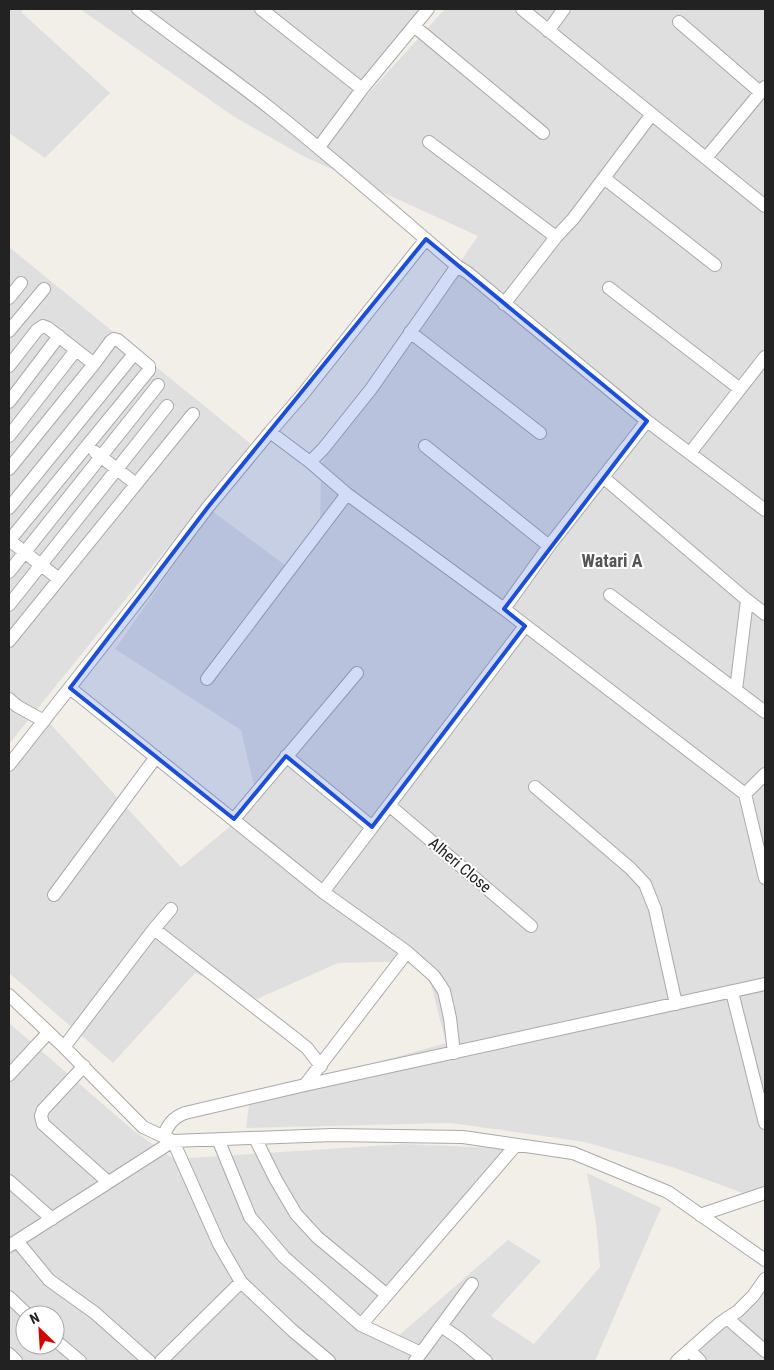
<svg xmlns="http://www.w3.org/2000/svg" width="774" height="1370" font-family="'Roboto Condensed',sans-serif">
	<style>
		.residential { fill: #e0dfdf; fill-rule: evenodd }
		.lines { fill: none; stroke-linecap: round; stroke-linejoin: round }
		.minor-casing { stroke: #a9a9a9; stroke-width: 14 }
		.minor { stroke: #fff; stroke-width: 12 }
		.marked { fill: #1d4ed8; fill-opacity: 0.2; stroke: #1d4ed8; stroke-width: 4; stroke-linejoin: round }
		.labels { text-anchor: middle; dominant-baseline: central; stroke-width: 4; stroke-linejoin: round; paint-order: stroke }
		.street-label { font-size: 16px; fill: #222; stroke: #fff }
		.neighbourhood-label { font-size: 18px; font-weight: bold; fill: #555; stroke: #fff }
	</style>
	<rect width="100%" height="100%" fill="#f2efe9"/>
	<path class="residential" d="M9,9H24L21,12L110,93L45,158L9,133Z
		M80,9H432L340,111L306,153L345,119L445,9H765V1201L672,1167L585,1142L451,1123L246,1128L250,1098L446,1043L425,961L338,963L257,999L195,973L113,1063L9,973V765L44,717L181,867L258,803L241,730L115,649L212,511L289,568L320,534L321,464L478,236L303,156L233,116Z
		M9,247L251,444L9,744Z
		M9,1023L134,1131L174,1159L405,1144L513,1149L361,1316L396,1338L508,1240L541,1261L491,1316L534,1344L600,1267L596,1223L587,1173L661,1208L595,1361H9ZM25,1315H55V1345H25Z
		M765,1284V1361H682Z"/>
	<g class="lines">
		<defs>
			<path id="minor" d="M138,9C182,43 228,75 271,109C335,160 395,213 457,266L468,273L647,421L765,510
				M261,9L362,89
				M522,9L765,206
				M679,22L760,92
				M414,26L543,133
				M548,31L564,9
				M429,142L556,237
				M319,147L362,89L428,9
				M706,158L765,87
				M604,178L715,265
				M609,288L740,389
				M9,298L21,283
				M504,304L556,237L573,219L652,114
				M9,331L44,289
				M410,332L540,433
				M9,366L37,330L43,326L48,328L94,364
				M9,402L59,336
				M270,432L303,394L426,239
				M9,436L76,350
				M425,446L549,546
				M95,452L136,484
				M690,453L765,357
				M310,462L323,449L371,389L457,266
				M9,469L94,364L111,341L114,339L118,340L149,366V370L9,541
				M604,478L747,600L765,614
				M9,508L134,354
				M9,540L59,579
				M9,572L158,385
				M610,595L765,712
				M9,605L167,406
				M504,609L745,794L765,878
				M9,641L193,414
				M207,679L347,494
				M70,688L323,892L407,952L434,976L444,991L450,1018L454,1053
				M736,690L747,600
				M9,699L17,706L44,721
				M286,756L372,827
				M9,765L144,593L177,548L208,507L270,432L310,462L347,494L504,609L549,546L647,421
				M535,787L630,868L645,884L655,909L676,1004
				M745,794L765,774
				M389,805L531,926
				M234,819L357,673
				M323,892L525,626
				M54,895L156,757
				M154,929L292,1036L307,1048L321,1066
				M732,992L765,1123
				M9,995L64,1047L143,1127L173,1141L332,1135L463,1137L573,1153L668,1192L765,1260
				M64,1047L154,929L171,909
				M84,1066L43,1110L41,1116L43,1124L108,1182
				M9,1075L48,1033
				M305,1085L407,952
				M163,1136C169,1124 172,1118 185,1113L305,1085L765,984
				M255,1138L276,1180L296,1214L317,1237L387,1295
				M218,1139L250,1217L284,1257L361,1325L421,1353
				M9,1181L52,1219
				M700,1215L765,1193
				M17,1241L49,1280L95,1313L149,1361
				M9,1246L173,1141L219,1244L241,1282L293,1331L329,1361
				M9,1297L28,1315
				M727,1318L765,1351
				M361,1325L516,1145
				M441,1326L460,1339L486,1361
				M55,1340L80,1361
				M689,1350L700,1361
				M9,1354L16,1361
				M161,1361L241,1282
				M415,1361L472,1284
				M677,1361L720,1323L738,1311L753,1296L765,1279"/>
		</defs>
		<use href="#minor" class="minor-casing"/>
		<use href="#minor" class="minor"/>
	</g>
	<path class="marked" d="M426,239L647,421L504,609L525,626L372,827L286,756L234,819L70,688L208,507Z"/>
	<g class="labels">
		<g class="street-label">
			<text transform="translate(460 865) rotate(40)">Alheri Close</text>
		</g>
		<g class="neighbourhood-label">
			<text x="612" y="560">Watari A</text>
		</g>
	</g>
	<rect width="774" height="1370" fill="none" stroke="#222222" stroke-width="20"/>
	<g transform="translate(40 1330) rotate(335)"><circle r="24" fill="#ffffff" stroke="#a7a7a7"/>
	<path d="M0-4L9 19L0 12L-9 19Z" fill="#d40000"/>
	<text y="-8" font-size="14" font-weight="bold" text-anchor="middle" fill="#222222">N</text>
	</g>
</svg>
